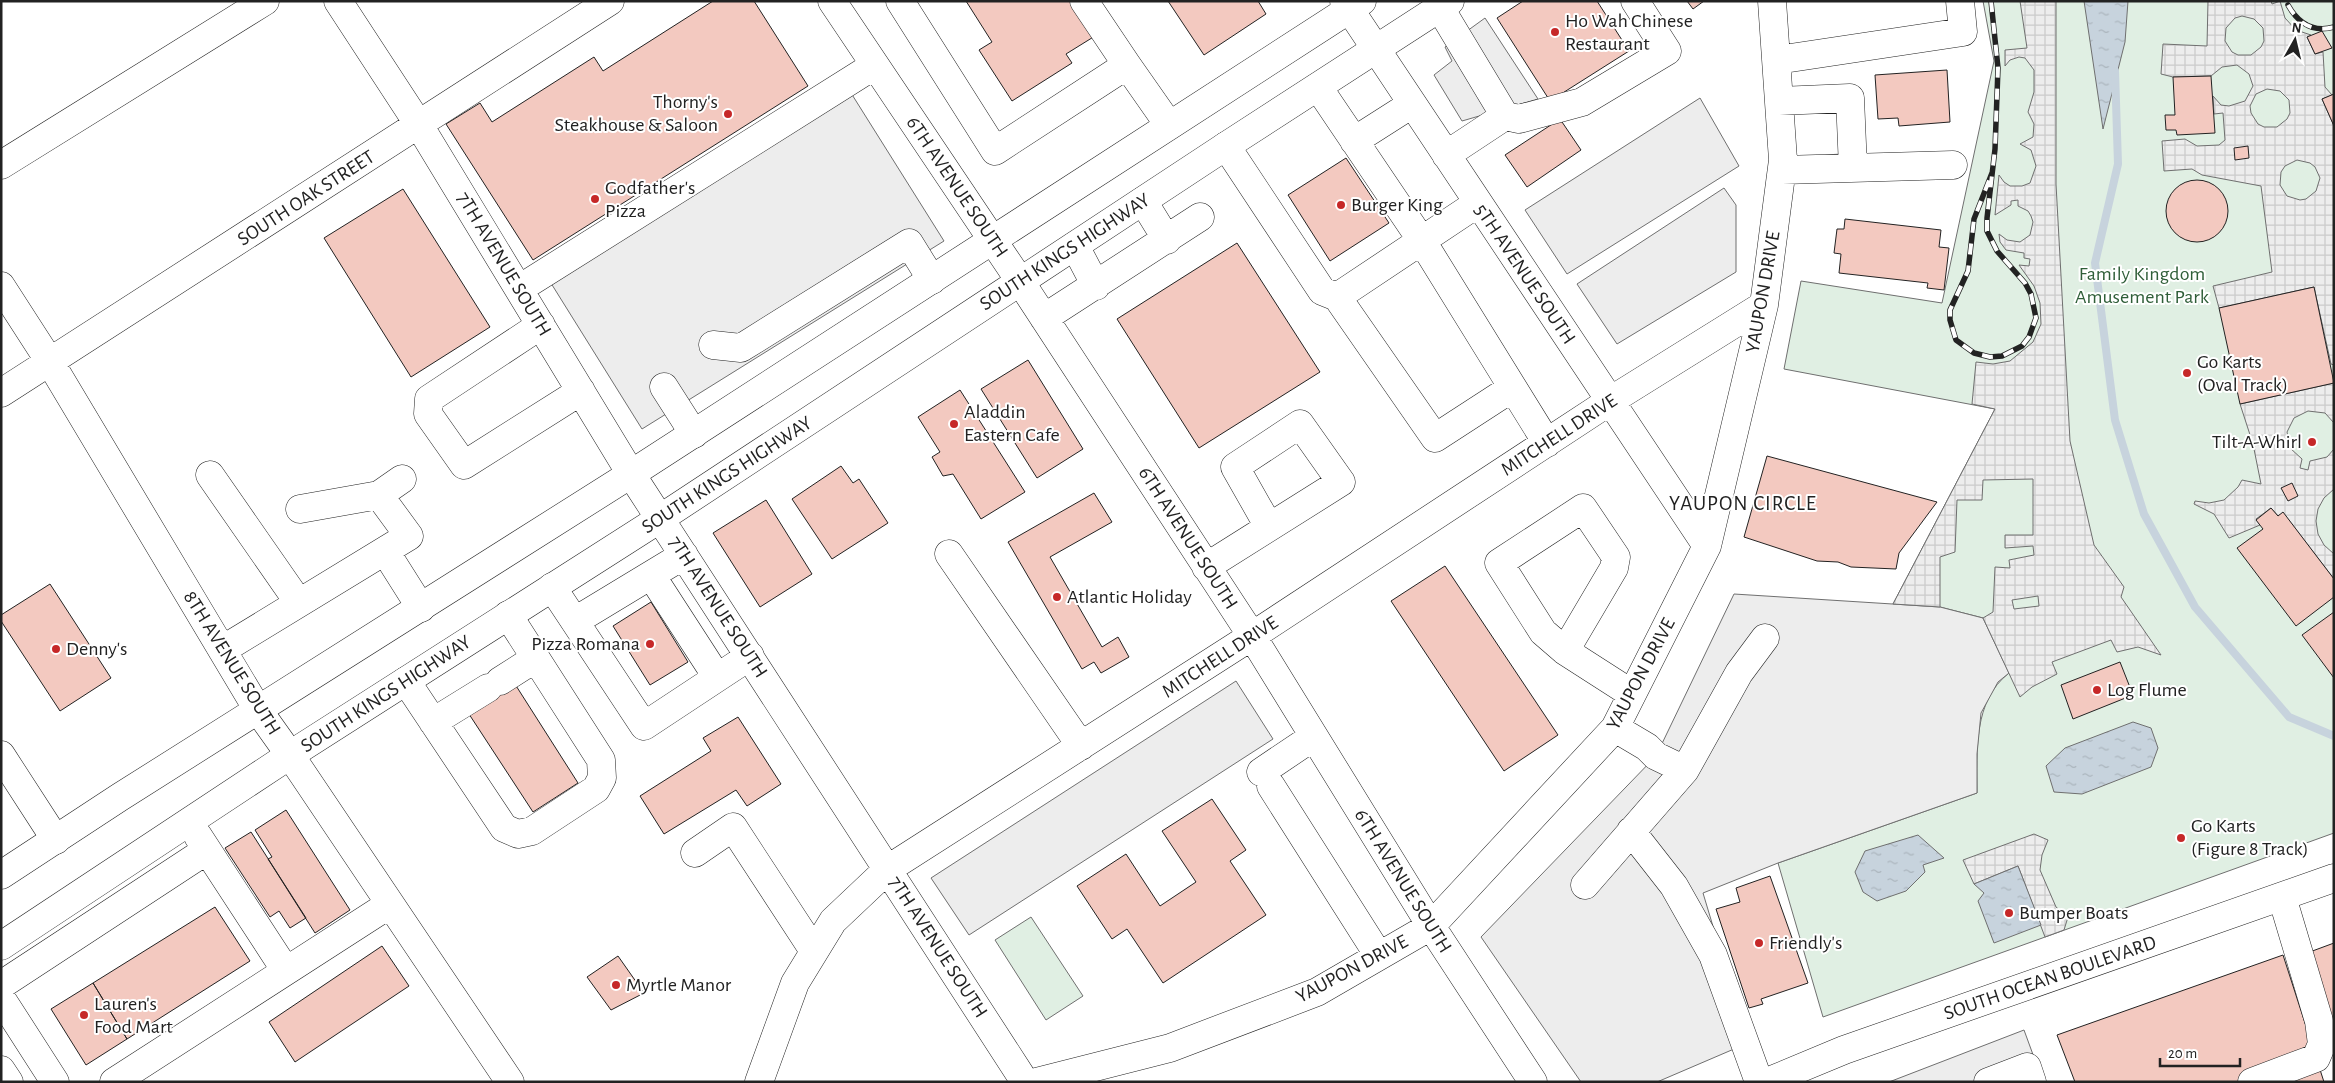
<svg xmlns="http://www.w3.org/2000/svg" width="2335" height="1083" font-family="'Alegreya Sans',sans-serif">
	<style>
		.park { fill: #e0efe3; stroke: #6f6f6f }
		.parking { fill: #ededed; stroke: #6f6f6f }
		.plaza { fill: url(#plaza-grid); stroke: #6f6f6f; fill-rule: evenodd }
		.water { fill: url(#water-ripples); stroke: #6f6f6f }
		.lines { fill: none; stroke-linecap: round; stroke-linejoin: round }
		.stream { stroke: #c7d3dd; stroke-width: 8 }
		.building { fill: #f3c9c0; stroke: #222 }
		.minor-casing { stroke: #222; stroke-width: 29 }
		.major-casing { stroke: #222; stroke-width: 29 }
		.minor { stroke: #fff; stroke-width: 28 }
		.major { stroke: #fff; stroke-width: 28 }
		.rail-casing { stroke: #222; stroke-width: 5.5 }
		.rail { stroke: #fff; stroke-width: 4; stroke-dasharray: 11; stroke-linecap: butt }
		.poi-dot { fill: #c62828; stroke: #fff; stroke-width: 2 }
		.labels { text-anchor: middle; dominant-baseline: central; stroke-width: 4; stroke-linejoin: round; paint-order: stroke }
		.poi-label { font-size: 20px; fill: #222; stroke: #fff; text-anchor: start }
		.street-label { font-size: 20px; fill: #222; stroke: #fff }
		.park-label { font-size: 20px; fill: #2f5e38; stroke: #fff }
		.neighbourhood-label { font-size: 21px; letter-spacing: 1px; fill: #222; stroke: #fff }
	</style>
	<defs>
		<pattern id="plaza-grid" width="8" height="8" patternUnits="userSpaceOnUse" patternTransform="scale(1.25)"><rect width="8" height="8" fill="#ededed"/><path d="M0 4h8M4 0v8" fill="none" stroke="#cbcbcb"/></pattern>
		<pattern id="water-ripples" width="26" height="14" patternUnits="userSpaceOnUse" patternTransform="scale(1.25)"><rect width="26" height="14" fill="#c7d3dd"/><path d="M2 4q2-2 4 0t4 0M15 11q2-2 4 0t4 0" fill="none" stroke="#abb5bd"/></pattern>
	</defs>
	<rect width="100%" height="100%" fill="#fff"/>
	<path class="park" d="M1983,1H2334V833L1823,1017L1778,863L1977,793C1977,751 1973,701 2009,673L1983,618L1940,607L1893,604L1995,409L1784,369L1801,281L1942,303L1994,61Z
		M1031,917L1083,996L1046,1020L995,940Z"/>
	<path class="parking" d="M1485,18L1538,99L1462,121L1434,75L1452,61L1445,47Z
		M851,93L944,241L642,429L549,280Z
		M1700,98L1739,166L1567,274L1525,210Z
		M1724,188L1736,205V272L1617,344L1577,284Z
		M1734,594L1940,607L1983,618L2009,673L1998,682L1981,713L1977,754V793L1778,863L1703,893L1748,1043L1657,1082H1581L1481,937L1656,756Z
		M1236,681L1273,739L969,935L931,878Z
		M2024,1030L2043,1082H1889Z"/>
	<path class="plaza" d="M2020,1H2056V184L2070,441L2094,545L2124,587L2121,597L2161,655L2138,647L2117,652L2111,640L2052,662L2057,674L2032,687L2020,697L1983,618L1993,612L1995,567L2010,568L2009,560L2034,555L2033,546L2005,548V535H2033V479L1983,480L1982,500H1957L1955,552L1940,557V607L1893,604L1995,409L1972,404L1976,362L1993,364L2010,361L2033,342L2041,324L2040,303L2034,286L2019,265L2029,266L2030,259L2024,258V253L2006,250L2000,242L1999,234L2007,240L2020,242L2030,235L2033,222L2031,216L2028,211L2018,206V200L2011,201V205L1995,215L1999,175L2004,182L2010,186H2022L2030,183L2036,166L2031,150L2020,144L2033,137L2034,124L2028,112L2034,92V70L2025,58L2019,57L2010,60L2005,66V50L2027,48ZM2038,596L2039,606L2014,609L2012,600Z
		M2208,1H2271L2272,4L2280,1L2285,18L2296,30L2311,35L2307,37L2315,54L2323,52L2325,87L2332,95L2322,99L2334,126V365L2331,364L2314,287L2219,308L2213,286L2272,272L2261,186L2202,175L2192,169L2164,171L2162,141L2185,139L2197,146L2219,145L2225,140L2223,113L2214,114L2213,96L2221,105L2229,106L2245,101L2253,86L2249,74L2237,65L2222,67L2211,76L2173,77L2161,74L2163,44L2207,46ZM2242,16L2254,19L2263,28L2264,41L2261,47L2251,55H2238L2232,52L2225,41L2226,28L2235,18ZM2267,89L2280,91L2289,100L2290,113L2287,119L2277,127H2264L2258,124L2251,113L2250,106L2256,94ZM2297,160L2310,163L2315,167L2320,178L2316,191L2306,199L2300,200L2287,196L2280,185L2281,172L2285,166Z
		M2334,383V423L2325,413L2308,411L2294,418L2287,432L2290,448L2302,459L2300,468L2308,470L2310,461L2327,457L2334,449V489L2324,498L2318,509L2316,521L2318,534L2324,545L2334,554V579L2283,513L2278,516L2271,508L2256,519L2260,525L2229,538L2214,514L2194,504L2195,501L2209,503L2224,500L2238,487L2242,480L2261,484L2253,444L2240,404Z
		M2034,834L2048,840L2042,855L2040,870L2056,907L2068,917L2064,930L2045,937L2018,866L1974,884L1963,860Z"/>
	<path class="water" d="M2084,1H2128L2125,42L2103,129Z
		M2133,722L2151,728L2158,748L2151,767L2082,794L2054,792L2046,766L2065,748Z
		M1918,835L1944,858L1923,865L1925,872L1906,891L1877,901L1863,892L1855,872L1865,851Z
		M2018,866L2041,925L1994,943L1978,901L1984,893L1974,884Z"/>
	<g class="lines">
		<path class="stream" d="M2115,71L2118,164L2095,263L2115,420L2144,514L2195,607L2289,717L2334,736"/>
	</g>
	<path class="building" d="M713,1H754L808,86L533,260L446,124L480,103L492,122L594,57L603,71Z
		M966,1H1072L1095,36L1066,54L1072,63L1012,101L979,50L992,42Z
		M1168,1H1258L1266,14L1204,55Z
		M1523,1H1597L1629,51L1550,101L1497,18Z
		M1687,1H1704L1693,9Z
		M2322,31L2332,48L2315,54L2307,37Z
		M1947,70L1950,122L1899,126L1898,118L1878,119L1875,75Z
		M2211,76L2215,133L2177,135L2176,130H2166L2165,115H2175L2173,77Z
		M2334,94V126L2322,99Z
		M1560,119L1581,150L1527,187L1505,155Z
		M2248,146L2249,158L2235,160L2234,148Z
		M1346,158L1389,223L1330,261L1288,195Z
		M2166 211a31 31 0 1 1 62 0a31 31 0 1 1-62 0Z
		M403,189L490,327L411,377L324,238Z
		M1845,219L1941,230L1939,247L1949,248L1944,290L1927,288L1928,283L1839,273L1841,254L1834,253L1837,229H1844Z
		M1237,243L1320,372L1199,448L1117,319Z
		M2314,287L2334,383L2240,404L2219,308Z
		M1028,360L1083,449L1037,478L981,389Z
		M960,390L1025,492L981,519L953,474L943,476L932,457L940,452L918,417Z
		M1767,456L1937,502L1899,553L1896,569L1851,567L1838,562L1817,561L1744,537Z
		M841,466L853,483L859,479L888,523L832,559L792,499Z
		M2292,483L2298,496L2288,501L2281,488Z
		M1094,493L1112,522L1050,557L1102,647L1118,637L1129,657L1101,673L1094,662L1082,669L1008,542Z
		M766,500L812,574L760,607L713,533Z
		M2271,508L2278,516L2283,512L2334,579V597L2296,626L2237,548L2263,529L2256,520Z
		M1445,566L1558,735L1504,771L1391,601Z
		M50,584L111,678L60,711L1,621V615Z
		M651,602L688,662L650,685L613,626Z
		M2334,612V678L2302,635Z
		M2120,662L2133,695L2073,719L2061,685Z
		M513,681L578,783L533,812L467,711Z
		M738,717L781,784L747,806L736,790L664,834L640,796L711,751L703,738Z
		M1212,799L1246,850L1230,861L1266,915L1163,983L1127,929L1112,939L1077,886L1126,854L1160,906L1196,882L1162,831Z
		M286,810L350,910L315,933L268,859L272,857L255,830Z
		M251,832L306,918L290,928L279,911L270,917L225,848Z
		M1770,876L1808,983L1761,999L1763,1004L1749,1008L1716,909L1740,902L1736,888Z
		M215,907L250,961L127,1039L93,983Z
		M2334,943V1022L2307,953Z
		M382,946L409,986L295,1062L269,1022Z
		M2283,955L2324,1082H2075L2057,1035Z
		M618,956L644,993L611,1010L587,977Z
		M93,983L127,1039L86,1065L51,1009Z"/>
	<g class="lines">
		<defs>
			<path id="minor" d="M338,1L419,125L631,474L1025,1082
				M832,1L1020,281L1252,636L1431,926L1533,1082
				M900,1L995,151L1127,65L1169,125
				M1084,1L1127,65
				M1344,1L1707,546
				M1440,8L1505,116
				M1777,60L1963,32L1960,1
				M1318,87L1422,241L1547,443
				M1779,101L1850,98L1853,168
				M1354,141L1412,104
				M1226,146L1322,291L1337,297L1435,438L1512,388
				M1446,155L1505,116L1519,119L1582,102L1667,51L1635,1
				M1,165L265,1
				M1782,170L1953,165
				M1143,201L1167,240
				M1075,246L1096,286
				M1,286L50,362L258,710L290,755L510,1082
				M519,289L875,65
				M1337,297L1478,203
				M1044,318L1200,217
				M541,325L429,399L428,414L464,465L581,391
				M713,345L741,348L909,243L932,280
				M664,387L694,434
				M1,393L610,1
				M210,475L299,603
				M379,495L402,479
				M385,551L421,608
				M949,554L1081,746
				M1206,567L1341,482L1300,424L1235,467L1269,527
				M651,575L717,677
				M552,587L644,726L750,656
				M575,621L684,555
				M222,650L409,536L379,495L300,509
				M1565,651L1614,568L1616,557L1583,508L1499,563L1543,632L1565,651L1632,694
				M406,681L504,828L518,834L532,831L596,789L602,778L601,760L508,615
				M500,681L536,658
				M433,722L488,688
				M1615,728L1647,747L1656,756L1685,770
				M1,755L56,840
				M1261,772L1313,737
				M1271,786L1379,956
				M1631,831L1674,886L1713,955L1759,1082
				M198,836L286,971
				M695,853L733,827L814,951
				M1585,885L1685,770L1739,673L1765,638
				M1,985L207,850
				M1,998L55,1082
				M1,1070L9,1082
				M114,1082L390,904
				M759,1082L795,983L833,921L888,869L1252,636L1610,401L1764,305
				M1036,1082L1170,1048L1317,992L1431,926L1615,728L1707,546L1764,305L1783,160L1772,1
				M1988,1082L2027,1067L2032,1082
				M2252,1082L2316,1058L2322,1044L2319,1021L2282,897"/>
			<path id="major" d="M1,875L120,797L631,474L1362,1
				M1,946L290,755L661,518L1226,146L1450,1
				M1767,1082L1844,1050L2334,878"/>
		</defs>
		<use href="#minor" class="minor-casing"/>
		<use href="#major" class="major-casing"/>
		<use href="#minor" class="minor"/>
		<use href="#major" class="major"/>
		<defs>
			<path id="rail" d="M1991,1L1998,68L1995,149L1987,218V231L1997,251L2025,283L2031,294L2036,318L2029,337L2022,346L2002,356L1990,357L1974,353L1956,340L1950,320V310L1968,271L1974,219L1992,173
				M2288,5C2298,23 2312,33 2334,27"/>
		</defs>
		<use href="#rail" class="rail-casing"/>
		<use href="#rail" class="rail"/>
	</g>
	<g class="poi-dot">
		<circle cx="1555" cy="32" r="5"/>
		<circle cx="728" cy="114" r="5"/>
		<circle cx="595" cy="199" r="5"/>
		<circle cx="1341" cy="205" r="5"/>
		<circle cx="2187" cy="373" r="5"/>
		<circle cx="954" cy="424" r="5"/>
		<circle cx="2312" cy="442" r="5"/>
		<circle cx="1057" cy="597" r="5"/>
		<circle cx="650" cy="644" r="5"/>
		<circle cx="56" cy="649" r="5"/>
		<circle cx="2097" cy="690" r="5"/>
		<circle cx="2181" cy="838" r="5"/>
		<circle cx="2009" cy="913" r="5"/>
		<circle cx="1759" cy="943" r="5"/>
		<circle cx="616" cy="985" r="5"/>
		<circle cx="84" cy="1015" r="5"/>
	</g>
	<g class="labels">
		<g class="poi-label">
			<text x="1565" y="21">Ho Wah Chinese<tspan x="1565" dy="23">Restaurant</tspan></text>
			<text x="718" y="102" text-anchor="end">Thorny's<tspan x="718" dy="23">Steakhouse &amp; Saloon</tspan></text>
			<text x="605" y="188">Godfather's<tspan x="605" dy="23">Pizza</tspan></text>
			<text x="1351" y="205">Burger King</text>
			<text x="2197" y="362">Go Karts<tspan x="2197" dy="23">(Oval Track)</tspan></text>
			<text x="964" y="412">Aladdin<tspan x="964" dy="23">Eastern Cafe</tspan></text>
			<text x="2302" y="442" text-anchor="end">Tilt-A-Whirl</text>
			<text x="1067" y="597">Atlantic Holiday</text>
			<text x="640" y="644" text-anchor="end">Pizza Romana</text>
			<text x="66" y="649">Denny's</text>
			<text x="2107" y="690">Log Flume</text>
			<text x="2191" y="826">Go Karts<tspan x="2191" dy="23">(Figure 8 Track)</tspan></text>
			<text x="2019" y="913">Bumper Boats</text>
			<text x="1769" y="943">Friendly's</text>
			<text x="626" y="985">Myrtle Manor</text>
			<text x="94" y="1004">Lauren's<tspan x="94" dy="23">Food Mart</tspan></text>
		</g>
		<g class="street-label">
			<text transform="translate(957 187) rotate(56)">6TH AVENUE SOUTH</text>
			<text transform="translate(306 198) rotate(-33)">SOUTH OAK STREET</text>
			<text transform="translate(1065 252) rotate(-33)">SOUTH KINGS HIGHWAY</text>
			<text transform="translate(504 264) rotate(59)">7TH AVENUE SOUTH</text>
			<text transform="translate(1525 274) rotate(56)">5TH AVENUE SOUTH</text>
			<text transform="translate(1763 292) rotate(-80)">YAUPON DRIVE</text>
			<text transform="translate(1559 435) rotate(-33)">MITCHELL DRIVE</text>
			<text transform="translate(727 475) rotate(-33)">SOUTH KINGS HIGHWAY</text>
			<text transform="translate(1188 538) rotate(57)">6TH AVENUE SOUTH</text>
			<text transform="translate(718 607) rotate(57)">7TH AVENUE SOUTH</text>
			<text transform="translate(1220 657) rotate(-33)">MITCHELL DRIVE</text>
			<text transform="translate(232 663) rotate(58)">8TH AVENUE SOUTH</text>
			<text transform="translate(1641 674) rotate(-62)">YAUPON DRIVE</text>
			<text transform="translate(386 694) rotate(-33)">SOUTH KINGS HIGHWAY</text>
			<text transform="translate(1403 881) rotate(58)">6TH AVENUE SOUTH</text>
			<text transform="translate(938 947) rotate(57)">7TH AVENUE SOUTH</text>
			<text transform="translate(1352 969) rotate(-28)">YAUPON DRIVE</text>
			<text transform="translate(2050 978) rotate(-19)">SOUTH OCEAN BOULEVARD</text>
		</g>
		<g class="park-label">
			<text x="2142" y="274">Family Kingdom<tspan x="2142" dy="23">Amusement Park</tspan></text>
		</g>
		<g class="neighbourhood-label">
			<text x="1743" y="503">YAUPON CIRCLE</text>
		</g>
	</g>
	<rect width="2335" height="1083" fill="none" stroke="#222222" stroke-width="5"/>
	<g transform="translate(2295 40) rotate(8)" stroke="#ffffff" stroke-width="4" paint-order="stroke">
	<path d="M0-4L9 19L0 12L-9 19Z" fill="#222222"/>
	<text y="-8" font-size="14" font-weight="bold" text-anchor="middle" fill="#222222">N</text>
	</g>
	<path d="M2160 1058v8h80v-8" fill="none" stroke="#222222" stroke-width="2.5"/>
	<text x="2168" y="1058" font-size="15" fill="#222222" stroke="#ffffff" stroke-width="4" paint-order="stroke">20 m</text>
</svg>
